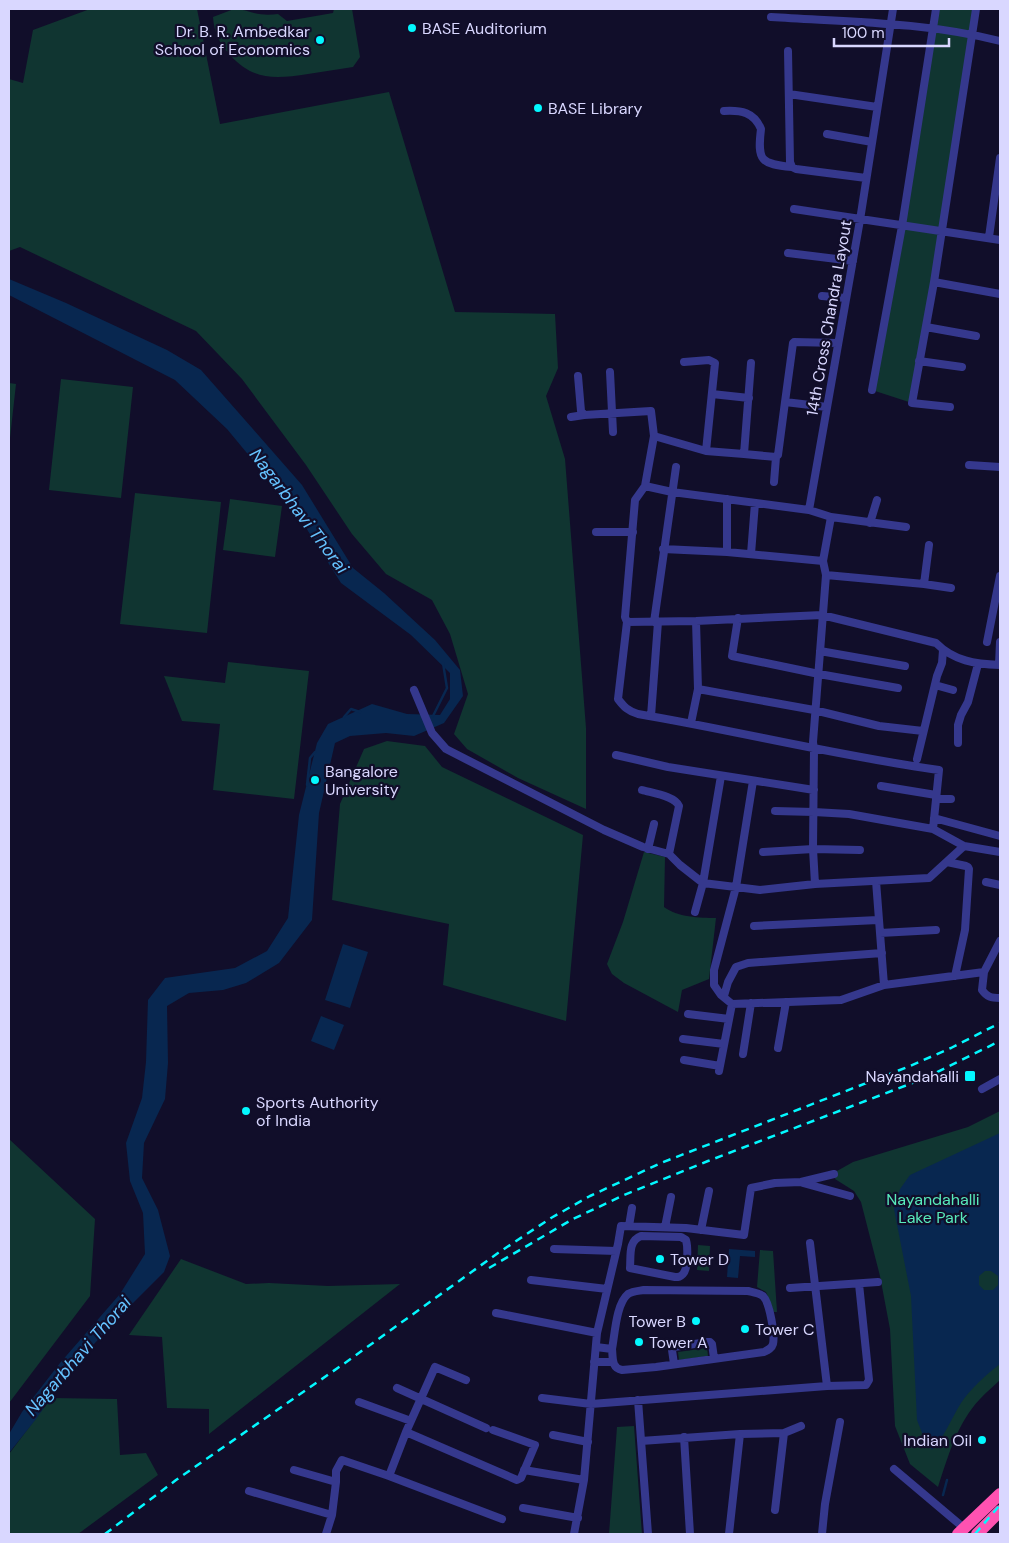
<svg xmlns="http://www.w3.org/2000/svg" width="1009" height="1543" font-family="'DM Sans',sans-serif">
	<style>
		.green { fill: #103531 }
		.water { fill: #082750; fill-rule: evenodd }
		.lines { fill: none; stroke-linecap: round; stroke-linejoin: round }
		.stream { stroke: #082750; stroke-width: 2.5 }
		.minor { stroke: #35388d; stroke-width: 8 }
		.highway { stroke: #ff52b1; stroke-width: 12 }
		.rail { stroke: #03f8ff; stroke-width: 2.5; stroke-dasharray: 8 6; stroke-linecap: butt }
		.poi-dot { fill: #03f8ff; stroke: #110e2a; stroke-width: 2 }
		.labels { text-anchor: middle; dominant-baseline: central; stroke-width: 4.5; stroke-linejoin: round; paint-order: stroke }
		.poi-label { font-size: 16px; fill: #d9d7ff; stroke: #110e2a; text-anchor: start }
		.street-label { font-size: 16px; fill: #d9d7ff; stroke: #110e2a }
		.park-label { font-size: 16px; fill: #58ebbb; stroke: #110e2a }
		.water-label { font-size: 18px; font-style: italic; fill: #65c3ff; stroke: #110e2a }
	</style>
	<rect width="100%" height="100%" fill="#110e2a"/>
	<path class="green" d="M90,9H197L220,124L389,92L455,312L555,314L558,368L546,396L565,459L586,728V809L518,778L467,749L454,734L468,694L450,634L432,600L386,574L352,534L306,465L242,379L196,331L20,247L9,251V79L23,83L33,30Z
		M234,9C242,9 246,11 254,13C262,15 270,15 278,14L287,21L333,13L334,9H352L360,57L353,67C338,69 323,72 308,74C275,79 254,81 230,55C219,43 214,32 213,17Z
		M936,9H976L912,403L872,390Z
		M61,379L133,387L121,498L49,490Z
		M9,383L16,384L9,447Z
		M135,493L221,502L207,633L120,624Z
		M230,499L282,506L275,557L223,550Z
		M228,662L309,671L294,799L213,790L220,724L182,721L164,676L225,683Z
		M387,741L425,746L442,767L583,835L566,1021L443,985L449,924L332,900L340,804L364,749Z
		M644,852L665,857L664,907C677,917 700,918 716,918L709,979L682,990L678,1012L624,983L612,974L607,964L623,922Z
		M1000,1111V1380C994,1386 986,1392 980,1399C957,1423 948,1457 938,1487L910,1464L895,1426L890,1329L880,1276L861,1202L854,1191L835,1179L837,1171L853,1162L968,1127Z
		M9,1139L95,1219L90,1296L9,1403Z
		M698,1245L710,1246L709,1271L697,1270Z
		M760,1250L773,1251L777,1312H774L766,1292L757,1287Z
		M181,1259L246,1284L269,1283L328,1286L400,1284L209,1434V1409L167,1408L162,1337L129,1335Z
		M707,1348L708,1356L679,1360L678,1352Z
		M51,1398L117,1399L120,1455L146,1453L158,1475L78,1534H9V1454Z
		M634,1426L642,1534H609L617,1427Z"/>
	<path class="water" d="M9,279L66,303L167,350L201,370L302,485L353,568L384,593L435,640L460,670L463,696L444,723L414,736L386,733L350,736L335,743L319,813L312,920L279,963L246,983L223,990L189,993L167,1006L168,1063L165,1099L144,1143L142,1178L158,1210L170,1256L164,1272L134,1302L74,1365L36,1419L9,1453V1434L22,1412L60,1363L120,1294L145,1254L143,1213L130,1181L126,1143L142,1098L146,1062L148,1000L165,978L235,968L267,951L288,918L299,815L317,743L328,724L372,704L407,714L440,715L450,699V673L411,635L341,583L296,512L227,429L175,380L9,295Z
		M343,944L368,952L350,1008L325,1000Z
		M321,1016L344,1025L334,1050L311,1041Z
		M1000,1133V1364C987,1374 970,1389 961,1403C951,1419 945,1436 932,1450L924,1438L917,1420L911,1296L894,1209L900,1189L910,1175ZM985,1271H991L998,1276V1285L993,1290H984L979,1285V1276Z
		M729,1249L755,1251V1257L740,1256L738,1278L727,1277Z"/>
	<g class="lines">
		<path class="stream" d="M433,716L447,688L443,663
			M344,717L351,709L360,712
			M307,785L310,758L315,752
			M943,1495L947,1480"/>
		<path class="minor" d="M893,9L860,220L809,510L831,517L823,561L826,575L813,742L814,749L813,849L815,884L929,878L964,846L1000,852
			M771,17C848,22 926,22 1000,41
			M788,51L790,162L792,167L796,169L866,178
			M789,94L877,107
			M724,111C741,110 754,112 761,129C757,161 761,164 792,167
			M827,134L872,142
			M794,209L1000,240
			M989,237L1000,158
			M788,253L853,261
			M934,282L1000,294
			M822,296L846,298
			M926,327L976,336
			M919,361L962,367
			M684,362L709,360L715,363L706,451
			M610,372L613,432
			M578,376L581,411L584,415L651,411L654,436L645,486
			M872,390L902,226L936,9
			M712,394L749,398
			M785,402L793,343L794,342L838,343
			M950,407L912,403L934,282L976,9
			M571,417L584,415
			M654,436L706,451L744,454L751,363
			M744,454L776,457L778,455L785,402L827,407
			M969,465L1000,467
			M774,482L776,457
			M727,499V552
			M809,510L672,492L645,486L635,500L625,617L627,622L618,699C624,707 628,711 638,714C738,731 838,756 939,770L933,829L964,846
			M831,517L906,527
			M870,523L877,500
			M596,532H633
			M663,549L727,552L823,561
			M751,554L755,503
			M826,575L924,584L951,588
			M924,584L929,545
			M738,618L732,656L819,674L898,688
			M627,622L696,621L822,615L936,643C954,661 975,664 1000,665
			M654,622L676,467
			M987,642L1000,576
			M820,651L905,666
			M999,665L1000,642
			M935,685L953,690
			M698,689L814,710L879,726L923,731
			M414,690L432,733L446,749L604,830L643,847L669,854
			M651,716L658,622
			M691,723L698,689L696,621
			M958,743V725L961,715L968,702L978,664
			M616,755L668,767L814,790
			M917,759L937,676L942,663L943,650
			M753,781L736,887L714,970V985L721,995L732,1004L841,1000L884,985L984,972L1000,941
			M881,786L936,795
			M642,790C652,793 675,796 679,806L669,854L680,865L703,883L760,890L815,884
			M936,799H951
			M775,811L814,812L849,814L933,829
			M934,818L1000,836
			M648,849L654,824
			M763,852L813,849L860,850
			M947,862L966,866L968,867L969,869L965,930L955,976
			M876,881L884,985
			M986,882L1000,885
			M695,912L703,883L721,776
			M754,926L878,920
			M880,933L936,930
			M984,972L982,990C987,997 991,998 1000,998
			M724,996L728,982L736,967L748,963L882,953
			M688,1014L729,1019
			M683,1039L724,1044
			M778,1048L786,1002
			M743,1054L751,1003
			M684,1060L720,1066
			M719,1071L732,1004
			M982,1089L1000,1079
			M803,1183L850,1196
			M629,1226L632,1208
			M665,1227L671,1197
			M701,1230L709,1191
			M641,1236L681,1237L686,1240C688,1247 688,1269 683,1274C680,1277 679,1277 675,1277L630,1268C631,1255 628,1241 641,1236Z
			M810,1243L827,1386
			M554,1249L616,1251
			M531,1280L607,1289
			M790,1288L878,1282
			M496,1313L597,1333
			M596,1347L612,1349C615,1334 616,1304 628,1294C633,1291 639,1291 644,1290L748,1291C752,1292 759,1293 763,1296C770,1303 775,1335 773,1344C772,1348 768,1350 764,1352L656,1367L622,1370C611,1368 613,1357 612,1349
			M594,1362H613
			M674,1364L672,1350L674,1347L708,1342H710L712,1344L714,1358
			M397,1388L486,1428
			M542,1398L591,1404L827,1386L866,1385L869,1380L859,1284
			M638,1400L648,1534
			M359,1402L411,1421
			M406,1432L517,1480L521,1478L535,1445L493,1430
			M553,1435L588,1442
			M684,1437L690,1534
			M641,1441L740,1434
			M894,1469L964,1528
			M294,1470L336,1482L332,1515L326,1534
			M524,1470L584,1480
			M389,1476L502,1519
			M336,1482V1471L342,1460L389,1476L406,1432L435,1367L466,1380
			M249,1491L332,1515
			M523,1508L578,1518
			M775,1510L784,1433
			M574,1534L584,1480L597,1333L618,1244L621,1226L686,1228L744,1235L751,1188L775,1183L801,1182L834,1174
			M729,1534L740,1434L784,1433L801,1426
			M822,1534L825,1504L840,1422"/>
		<path class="highway" d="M958,1534L1000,1494
			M977,1534L1000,1511"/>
		<path class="rail" d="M489,1268L573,1219L624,1195L708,1161L923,1079L1000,1041
			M105,1534L176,1480L345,1363L498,1253L551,1218L590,1196L661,1163L910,1066L951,1048L1000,1023
			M975,1534L1000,1505"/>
	</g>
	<g class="poi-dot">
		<circle cx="412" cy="28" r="5"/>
		<circle cx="320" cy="40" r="5"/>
		<circle cx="538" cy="108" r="5"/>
		<circle cx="315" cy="780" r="5"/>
		<rect x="964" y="1070" width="12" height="12" rx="2.5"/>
		<circle cx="246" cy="1111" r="5"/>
		<circle cx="660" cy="1259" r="5"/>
		<circle cx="696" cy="1321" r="5"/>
		<circle cx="745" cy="1329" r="5"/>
		<circle cx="639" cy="1342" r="5"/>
		<circle cx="982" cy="1440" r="5"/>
	</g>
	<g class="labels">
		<g class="poi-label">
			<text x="422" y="28">BASE Auditorium</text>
			<text x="310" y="31" text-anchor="end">Dr. B. R. Ambedkar<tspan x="310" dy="18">School of Economics</tspan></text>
			<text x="548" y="108">BASE Library</text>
			<text x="325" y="771">Bangalore<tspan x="325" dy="18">University</tspan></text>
			<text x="959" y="1076" text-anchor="end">Nayandahalli</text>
			<text x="256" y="1102">Sports Authority<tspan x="256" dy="18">of India</tspan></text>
			<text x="670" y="1259">Tower D</text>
			<text x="686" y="1321" text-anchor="end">Tower B</text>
			<text x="755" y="1329">Tower C</text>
			<text x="649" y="1342">Tower A</text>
			<text x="972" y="1440" text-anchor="end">Indian Oil</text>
		</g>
		<g class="street-label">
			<text transform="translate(829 318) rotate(-80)">14th Cross Chandra Layout</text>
		</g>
		<g class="park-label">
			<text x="933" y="1199">Nayandahalli<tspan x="933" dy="18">Lake Park</tspan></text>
		</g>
		<g class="water-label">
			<text transform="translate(299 511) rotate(53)">Nagarbhavi Thorai</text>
			<text transform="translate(78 1356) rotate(-49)">Nagarbhavi Thorai</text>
		</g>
	</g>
	<rect width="1009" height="1543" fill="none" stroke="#d9d7ff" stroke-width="20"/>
	<path d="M834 38v8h115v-8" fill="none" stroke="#d9d7ff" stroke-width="2.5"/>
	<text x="842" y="38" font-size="15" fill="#d9d7ff" stroke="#110e2a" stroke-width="4" paint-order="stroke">100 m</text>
</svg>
